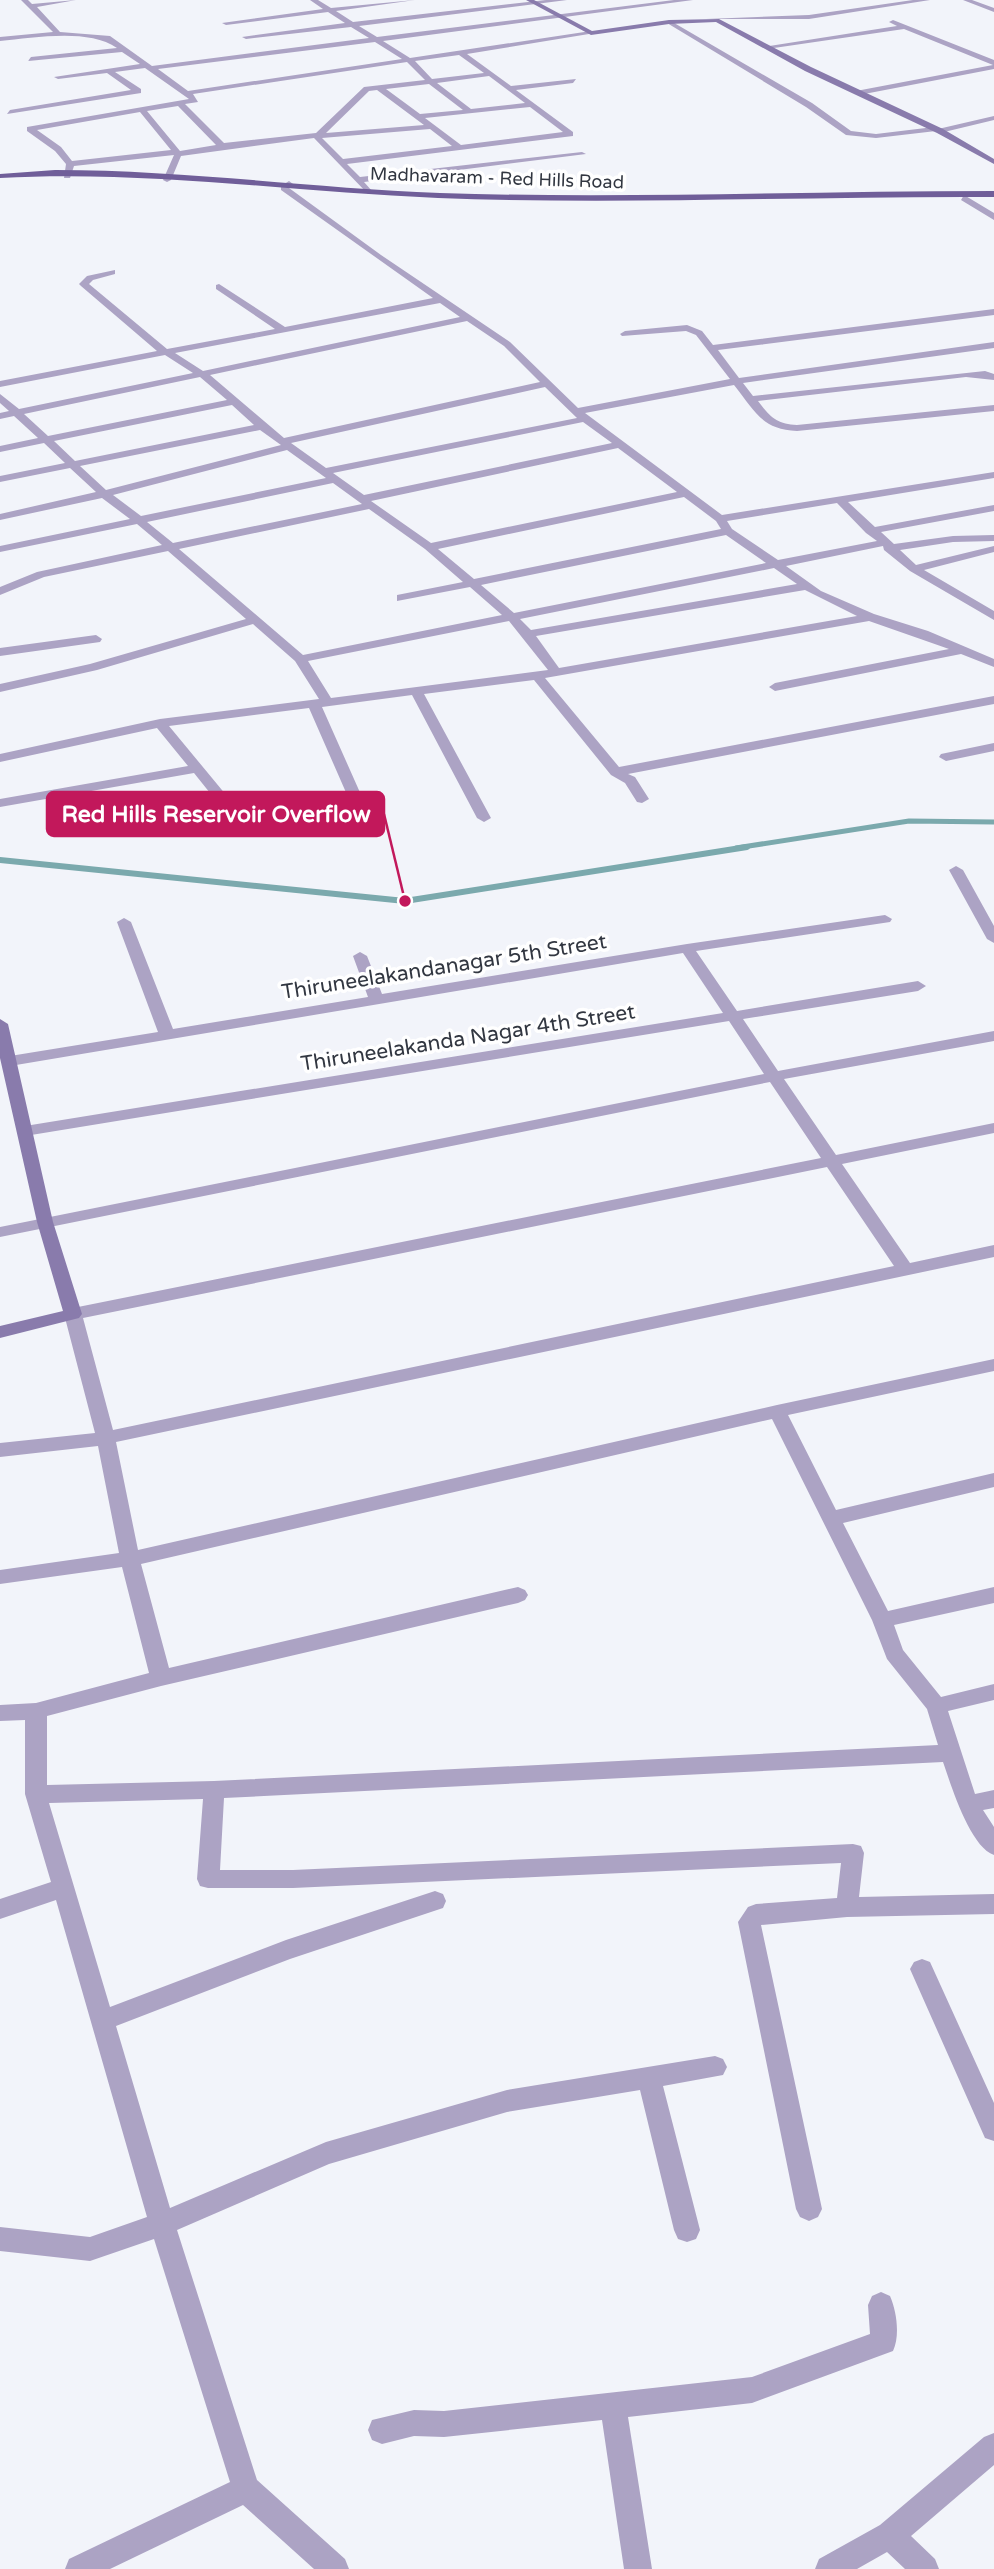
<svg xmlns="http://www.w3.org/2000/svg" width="994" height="2569" font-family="'Varela Round',sans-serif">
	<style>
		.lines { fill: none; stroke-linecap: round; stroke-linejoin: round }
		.stream-far1 { stroke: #7ba9ad; stroke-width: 5 }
		.stream { stroke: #7ba9ad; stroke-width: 6 }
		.street { fill: #aca3c4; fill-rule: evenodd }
		.secondary { fill: #897bac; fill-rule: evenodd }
		.primary { fill: #705e99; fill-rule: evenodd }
		.labels { text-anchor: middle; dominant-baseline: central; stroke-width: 7; stroke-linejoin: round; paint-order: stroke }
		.far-street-label { font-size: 18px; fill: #323741; stroke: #fff }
		.street-label { font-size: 21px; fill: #323741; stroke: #fff }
		.leader { fill: none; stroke: #c2185b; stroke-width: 2.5 }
		.callout-dot { fill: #c2185b; stroke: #fff; stroke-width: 2.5 }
		.callout { fill: #c2185b; stroke: #c2185b; stroke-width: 2.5 }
		.callout-label { font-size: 23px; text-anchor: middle; font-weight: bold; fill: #fff }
	</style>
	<rect width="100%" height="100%" fill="#f2f4fa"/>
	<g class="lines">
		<path class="stream-far1" d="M736,848L909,821L994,822"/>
		<path class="stream" d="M0,860L405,901L747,847"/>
		<path class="street" d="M21,0H28L32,4L76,0L37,7L60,32L110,36L152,66L369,38L351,27L246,39L242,37L345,23L328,12L226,25L222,23L323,9L310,0H318L331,8L415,0L336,11L353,22L546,0H567L359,26L377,37L674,0H693L383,41L410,58L591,31L595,33L467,54L511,86L576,79L573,83L516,90L573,132V136L347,164L360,177L582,152L586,154L364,182L372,191L368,194L314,138L181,156L171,180L167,182L163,180L174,155L74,166L70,178H64L66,164L55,151L27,131V127L189,99L145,68L115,72L141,89V93L7,114L10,110L131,90L107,73L58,79L54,77L140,64L122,52L28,61L31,57L117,48C88,28 34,38 0,41V37L53,32ZM375,42L402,59L188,91L158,69ZM459,55L484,73L432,79L415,61ZM407,62L425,80L364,87L316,133L224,143L185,104L198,102L193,94ZM489,76L525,103L471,109L437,83ZM429,84L463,110L420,114L386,89ZM377,90L424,125L326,133L369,91ZM178,106L216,145L180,151L147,111ZM530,107L563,132L461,145L425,118ZM140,112L171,150L72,161L61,147L37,130ZM430,129L452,146L343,159L322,138Z
			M913,0H930L809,19H706L809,15Z
			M963,0H972L994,8V12Z
			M669,20L812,103L851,131L876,134L934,127L938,129L994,116V120L940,133L936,131L876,138L846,135L806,107L667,23Z
			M893,20L994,60V69L859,95L856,91L993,65L904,29L767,49L763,47L897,26L889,22Z
			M289,181L293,184L289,188L381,255L510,342L578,408L730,379L696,335L686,331L622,336L620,334L625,331L687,325L702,331L713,345L994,309V315L718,350L739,378L994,342V348L743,383L753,396L985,371L994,374V380L966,377L758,401C770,417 777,424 797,425L994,405V411L797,431C761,429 755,411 734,385L585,413L722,515L994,472V478L848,502L875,527L994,505V511L881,532L894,544L953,536L994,535V541L953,542L900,550L916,565L994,546V552L924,570L994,611V620L910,571L884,550L883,546L786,566L821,591L874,614L928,631L994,659V667L961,654L775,691L769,687L775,683L949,649L869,621L545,678L619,767L994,696V704L628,774L635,777L649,799L642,803L637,802L625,783L611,775L534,680L424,694L491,818L484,822L477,818L412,695L322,707L362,797L360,800H350L348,797L309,708L169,726L236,807V813H226L194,773L0,807V799L188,766L157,728L0,762V754L160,719L319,699L295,661L253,624L97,670L0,692V684L90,664L246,619L168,551L44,577L0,595V587L37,572L162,545L137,524L0,552V546L130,519L102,498L0,520V514L96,492L70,468L0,482V476L65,463L44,443L0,452V446L38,438L14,416L0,419V413L9,411L0,403V394L19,409L193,373L165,355L0,387V381L157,351L81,286L79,284L87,276L115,270V274L93,280L89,284L167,349L275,329L216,289V285L219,284L285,327L433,298L281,190V186ZM440,303L460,317L203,371L175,353ZM467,321L504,346L540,382L284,438L210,375ZM200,377L227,400L48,436L24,414ZM545,387L577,418L326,468L291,443ZM232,405L254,425L75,461L54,441ZM583,422L612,443L364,495L333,473ZM260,430L281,445L106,490L80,466ZM618,448L677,492L431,543L371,501ZM287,450L326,478L141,516L113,495ZM333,483L362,504L173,543L147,522ZM684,497L716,521L721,529L474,579L438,549ZM837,503L866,533L877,541L778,560L732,529L727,521ZM369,509L425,549L463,582L397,595V601L470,587L502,615L303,655L179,549ZM726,535L766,563L514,613L481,585ZM774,568L797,584L531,630L520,619ZM805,590L857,616L559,668L536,636ZM509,621L548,670L331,698L308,661Z
			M964,195L994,213V220L961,200Z
			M96,635L102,639L100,642L0,656V648Z
			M994,743V751L946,761L939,757L941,754Z
			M956,866L963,870L994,926V943L987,939L949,870Z
			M885,915L892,919L890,922L696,951L737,1011L918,981L926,986L918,991L743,1019L778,1071L994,1031V1041L784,1079L836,1155L994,1123V1133L842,1164L910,1263L994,1245V1257L116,1442L138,1550L777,1405L994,1359V1371L788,1415L836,1510L994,1473V1487L843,1523L888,1611L994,1587V1603L894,1625L903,1650L941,1697L994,1684V1700L948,1711L975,1794L994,1790V1808L983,1810L994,1827V1855C970,1847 951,1785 943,1762L224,1798L220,1870H293L853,1844L861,1846L864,1853L859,1897L994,1894V1914L847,1917L761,1925L822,2209L818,2217L809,2221L800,2217L796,2209L738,1922L748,1907L756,1904L837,1898L841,1863L293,1888H208L200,1886L197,1879L203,1799L49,1803L110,2007L286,1940L435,1891L443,1894L446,1901L443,1908L290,1959L116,2026L170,2208L326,2142L507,2090L715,2056L723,2059L727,2067L723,2075L663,2086L700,2230L696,2239L687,2242L678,2239L674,2230L640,2090L507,2112L329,2164L177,2230L257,2480L345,2559L349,2569H314L243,2505L110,2569H65L69,2559L230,2482L154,2239L90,2261L0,2251V2227L90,2237L147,2217L56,1900L0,1919V1899L51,1882L25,1794V1720L0,1721V1705L36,1703L149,1673L122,1567L0,1584V1570L119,1553L98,1446L0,1457V1443L95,1433L64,1314L73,1308L821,1158L770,1082L0,1237V1227L764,1074L729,1021L25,1136L17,1131L25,1126L723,1013L683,953L10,1066L2,1061L10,1056L158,1032L117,922L124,918L131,922L173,1029L368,997L353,956L360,952L367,956L382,994L687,944ZM827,1167L894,1266L113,1430L83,1318ZM772,1419L872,1620L887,1659L927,1709L938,1745L214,1781L47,1785V1716L161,1686L518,1603L525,1600L528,1595L525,1590L518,1587L169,1668L141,1564Z
			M922,1959L930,1962L994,2103V2141L985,2138L910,1969L914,1962Z
			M881,2292L890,2296C897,2312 900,2336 893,2351L752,2403L628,2417L652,2569H624L602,2420L444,2437L414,2436L382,2444L372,2440L368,2430L372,2420L414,2410L444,2411L752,2377L870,2334L868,2305L872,2296Z
			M994,2433V2465L911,2536L935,2559L939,2569H905L887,2552L857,2569H815L819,2559L880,2525L984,2437Z"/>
		<path class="secondary" d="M526,0H534L592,31L669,20L719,19L811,67L943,129L994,159V164L937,133L805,71L716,22L669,24L591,35Z
			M0,1019L8,1024L53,1222L82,1314L79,1318L0,1338V1326L63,1311L37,1222L0,1058Z"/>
		<path class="primary" d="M55,170C184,170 311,188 440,193C624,199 809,191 994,191V197C809,196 623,205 438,198C292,192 147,170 0,178V174Z"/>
	</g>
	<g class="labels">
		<g class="far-street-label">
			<text transform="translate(497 178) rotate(2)">Madhavaram - Red Hills Road</text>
		</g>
		<g class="street-label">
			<text transform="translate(444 967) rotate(-9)">Thiruneelakandanagar 5th Street</text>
			<text transform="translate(468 1038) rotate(-9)">Thiruneelakanda Nagar 4th Street</text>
		</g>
	</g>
	<path class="leader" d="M405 901L384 814"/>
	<circle class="callout-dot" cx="405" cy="901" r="7"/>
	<rect class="callout" x="47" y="792" width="337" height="44" rx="7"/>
	<g class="callout-label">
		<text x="216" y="822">Red Hills Reservoir Overflow</text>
	</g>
</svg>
